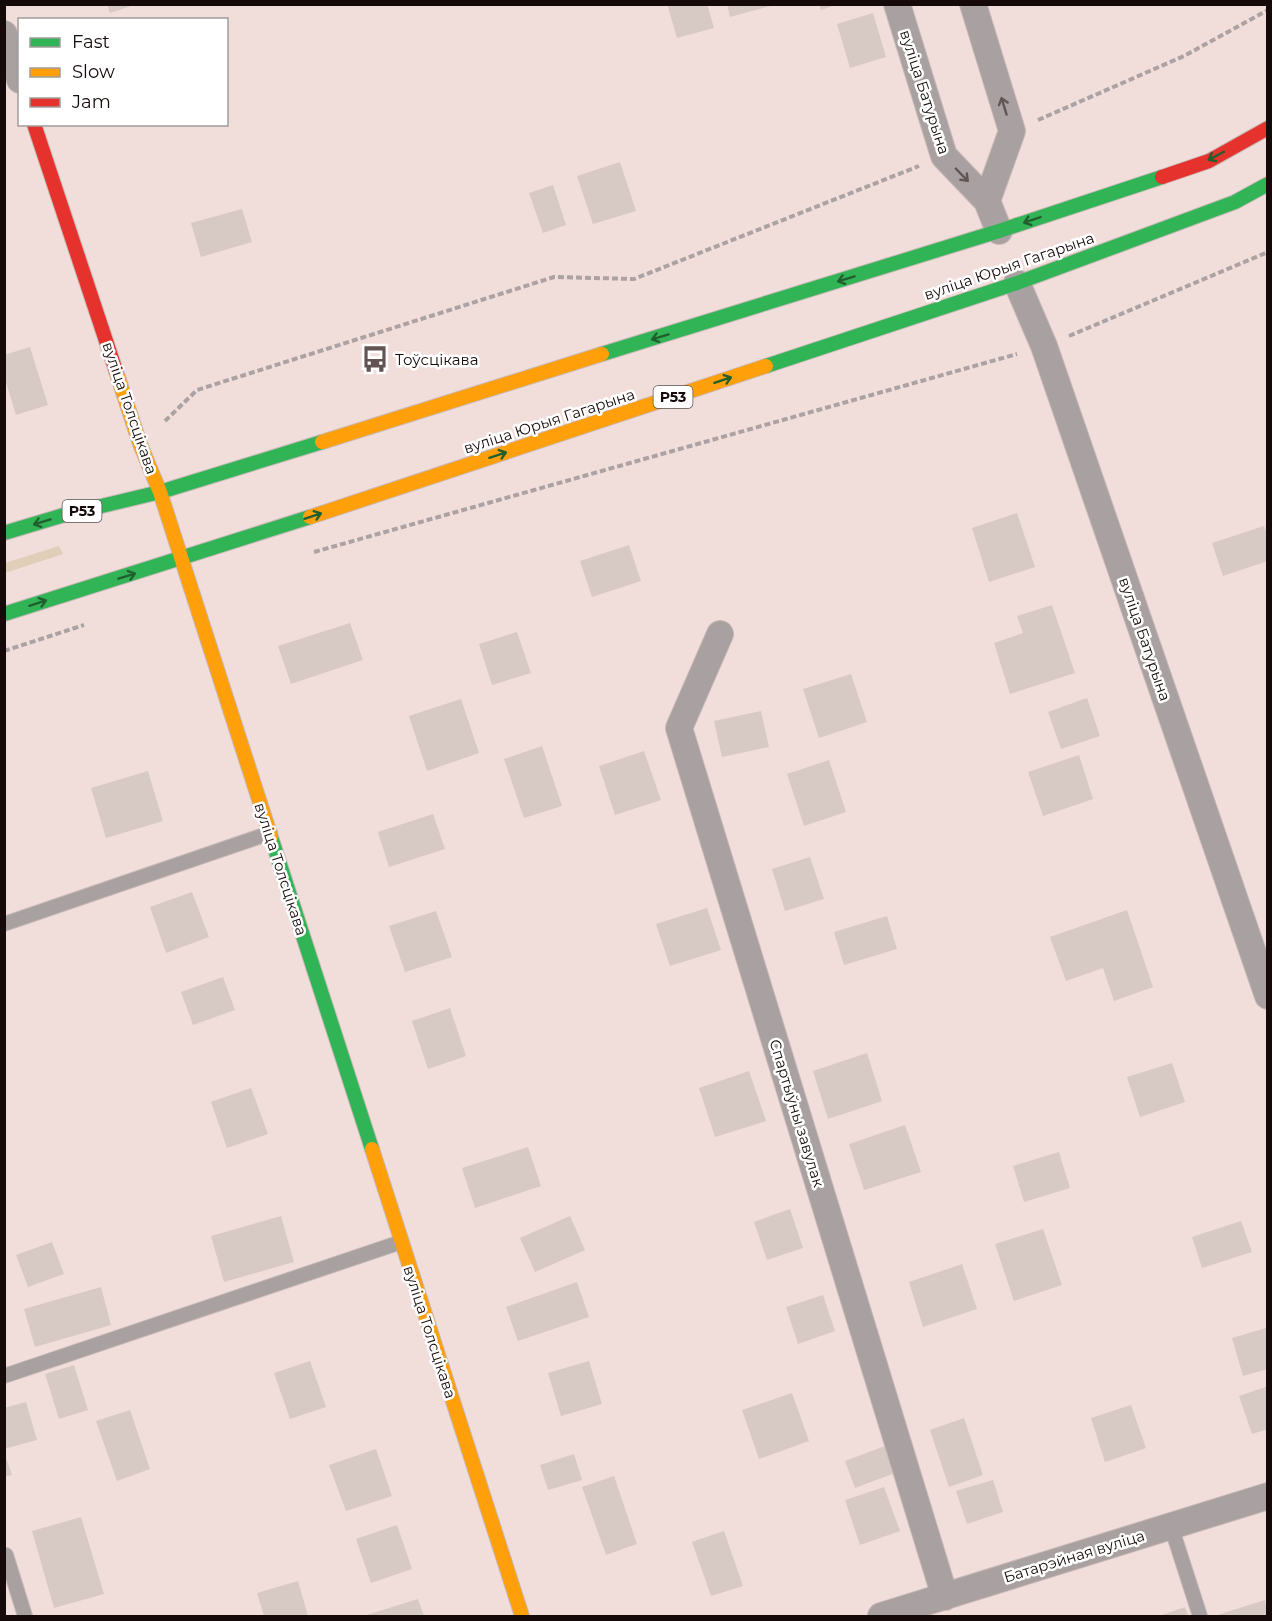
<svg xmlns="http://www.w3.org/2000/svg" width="1272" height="1621" font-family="Montserrat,sans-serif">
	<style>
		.green { fill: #e0ceb8 }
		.building { fill: #d7c9c4 }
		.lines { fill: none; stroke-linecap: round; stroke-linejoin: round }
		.lane-casing { stroke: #c8b9b7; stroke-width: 16 }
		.street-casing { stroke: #c8b9b7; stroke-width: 28 }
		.fast-casing { stroke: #c8b9b7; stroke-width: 16 }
		.slow-casing { stroke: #c8b9b7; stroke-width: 16 }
		.jam-casing { stroke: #c8b9b7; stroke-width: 16 }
		.path { stroke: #aca2a3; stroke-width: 4; stroke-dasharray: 6 3; stroke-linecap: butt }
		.lane { stroke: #a9a1a1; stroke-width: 14 }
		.street { stroke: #a9a1a1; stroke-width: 26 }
		.fast { stroke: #30b455; stroke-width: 14 }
		.slow { stroke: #ff9f0a; stroke-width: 14 }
		.jam { stroke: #e5322d; stroke-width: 14 }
		.oneway { stroke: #5f5655 }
		.oneway2 { stroke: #225f2f }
		.labels { text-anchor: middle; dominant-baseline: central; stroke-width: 5; stroke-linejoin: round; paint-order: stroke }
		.shield { fill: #fff; stroke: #5b5453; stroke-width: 1.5 }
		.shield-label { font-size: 14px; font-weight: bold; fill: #150a09 }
		.street-label { font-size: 15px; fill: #150a09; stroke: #fff }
		.poi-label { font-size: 15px; fill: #150a09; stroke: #fff; text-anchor: start }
	</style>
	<rect width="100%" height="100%" fill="#f1dedb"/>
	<path class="green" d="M59,546L63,554L5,573V563Z"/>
	<path class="building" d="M107,4H134V5L110,13Z
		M667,4H707L714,28L677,38Z
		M727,4H774V5L730,17Z
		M819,4H835L836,5L821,10Z
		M873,13L886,57L850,68L837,24Z
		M620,162L636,211L593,224L577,176Z
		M553,185L566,225L543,233L529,193Z
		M242,209L252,242L201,257L191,223Z
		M30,347L48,405L16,415L4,376V355Z
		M1017,513L1035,567L989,582L972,528Z
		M1264,526L1268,536V561L1223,576L1212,543Z
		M629,545L641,581L592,597L580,561Z
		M1052,605L1075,673L1010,694L994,643L1023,633L1017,616Z
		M350,623L363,660L291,684L278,646Z
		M517,632L531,673L492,685L479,644Z
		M851,674L867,722L819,738L803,689Z
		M1087,698L1100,736L1061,749L1048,712Z
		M461,699L479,753L427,771L409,716Z
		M761,711L769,747L722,757L714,721Z
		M542,746L562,806L524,818L504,759Z
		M644,751L661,800L615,815L599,766Z
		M1079,755L1093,799L1043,816L1028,772Z
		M829,760L846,812L804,826L787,774Z
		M148,771L163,821L106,838L91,788Z
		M433,814L445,849L389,867L378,832Z
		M810,857L824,899L785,911L772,869Z
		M192,892L209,937L166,953L150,907Z
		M707,908L721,950L670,966L656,924Z
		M1127,910L1153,987L1114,1001L1103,968L1066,981L1050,937Z
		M436,911L452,957L405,972L389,926Z
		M887,916L897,949L844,965L834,932Z
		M223,977L235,1010L193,1025L181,992Z
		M450,1008L466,1056L428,1069L412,1021Z
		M867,1053L882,1101L828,1119L813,1071Z
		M1172,1063L1185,1102L1140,1117L1127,1077Z
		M749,1071L766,1121L715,1137L699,1088Z
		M251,1088L268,1134L227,1148L211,1102Z
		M905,1125L921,1172L864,1190L849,1144Z
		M528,1147L541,1186L475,1208L462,1168Z
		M1059,1152L1070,1188L1024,1202L1013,1166Z
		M790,1209L803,1248L767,1260L754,1222Z
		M281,1216L294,1262L224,1282L211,1236Z
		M570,1216L585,1250L535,1272L520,1238Z
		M1241,1221L1252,1252L1202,1268L1192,1237Z
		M1043,1229L1062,1285L1014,1301L995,1244Z
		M52,1242L64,1274L28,1287L16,1255Z
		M962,1264L977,1309L923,1327L909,1282Z
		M577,1282L589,1317L518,1341L506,1307Z
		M101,1287L111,1325L35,1347L24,1309Z
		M823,1295L835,1331L798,1344L786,1307Z
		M1266,1328L1268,1369L1243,1376L1232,1338Z
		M310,1361L326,1407L290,1419L274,1373Z
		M589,1361L602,1404L561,1416L548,1373Z
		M74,1365L88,1410L59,1419L45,1374Z
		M1268,1386V1429L1252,1434L1239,1396Z
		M792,1393L809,1441L759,1459L742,1410Z
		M26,1402L37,1440L4,1449V1408Z
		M1131,1405L1146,1448L1105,1462L1091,1418Z
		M130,1410L150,1469L117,1481L96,1421Z
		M964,1418L983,1475L949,1487L930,1430Z
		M885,1446L895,1473L855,1488L845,1461Z
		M376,1449L392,1496L346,1511L329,1465Z
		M4,1452L12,1475L4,1477Z
		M574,1454L582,1480L548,1490L540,1465Z
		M614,1476L637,1544L606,1555L582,1487Z
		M993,1480L1003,1512L967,1524L956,1491Z
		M884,1487L900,1531L860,1545L845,1500Z
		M81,1517L104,1594L54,1608L32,1531Z
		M397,1525L412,1569L371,1583L356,1539Z
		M724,1531L743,1586L711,1596L692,1542Z
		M298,1581L308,1616H264L257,1593Z
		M418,1599L424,1616H363Z
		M1265,1600L1268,1616H1214Z
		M1185,1607L1188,1616H1159Z"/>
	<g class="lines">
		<defs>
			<path id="lane" d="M4,924L270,833
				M4,1376L401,1242
				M1171,1526L1200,1616
				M6,1555L25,1616"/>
			<path id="street" d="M897,4L944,156L987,201L999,231
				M973,4L1012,131L987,201
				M4,34L20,80
				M1017,283L1044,346L1268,996
				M720,634L679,728L945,1597
				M881,1616L1268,1496"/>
			<path id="fast" d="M602,354L999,231L1162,177
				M766,366L1017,283L1235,202L1268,184
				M4,533L64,515L160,492L322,442
				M4,614L310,517
				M271,837L372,1149"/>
			<path id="slow" d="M116,371L140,444L160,492L271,837
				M322,442L602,354
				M310,517L766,366
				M372,1149L522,1616"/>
			<path id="jam" d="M34,124L116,371
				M1162,177L1209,161L1268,128"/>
		</defs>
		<use href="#lane" class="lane-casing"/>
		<use href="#street" class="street-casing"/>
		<use href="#fast" class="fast-casing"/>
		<use href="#slow" class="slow-casing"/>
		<use href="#jam" class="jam-casing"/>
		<path class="path" d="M1038,120L1184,56L1268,10
			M1069,336L1268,252
			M165,421L197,390L554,277L634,279L919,166
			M314,552L1017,354
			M4,651L84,625"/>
		<use href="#lane" class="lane"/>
		<use href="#street" class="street"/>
		<use href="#fast" class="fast"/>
		<use href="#slow" class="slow"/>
		<use href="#jam" class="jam"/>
	</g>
	<defs><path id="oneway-shaft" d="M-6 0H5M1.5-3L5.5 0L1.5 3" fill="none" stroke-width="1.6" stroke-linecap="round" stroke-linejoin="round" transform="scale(1.5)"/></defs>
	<g class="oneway">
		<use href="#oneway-shaft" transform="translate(1004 106) rotate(-107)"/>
		<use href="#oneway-shaft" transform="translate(962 175) rotate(46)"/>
	</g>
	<g class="oneway2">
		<use href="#oneway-shaft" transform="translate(1216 156) rotate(152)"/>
		<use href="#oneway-shaft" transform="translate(1032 220) rotate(161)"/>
		<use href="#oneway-shaft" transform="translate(846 279) rotate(163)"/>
		<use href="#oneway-shaft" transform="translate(660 337) rotate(163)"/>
		<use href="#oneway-shaft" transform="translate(723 380) rotate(-18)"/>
		<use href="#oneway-shaft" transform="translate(498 455) rotate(-18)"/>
		<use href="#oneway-shaft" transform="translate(313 516) rotate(-18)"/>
		<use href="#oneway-shaft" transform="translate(42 522) rotate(163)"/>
		<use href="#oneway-shaft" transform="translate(127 576) rotate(-17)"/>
		<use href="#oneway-shaft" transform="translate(38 603) rotate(-18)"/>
	</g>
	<defs>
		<symbol id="bus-bare" viewBox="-9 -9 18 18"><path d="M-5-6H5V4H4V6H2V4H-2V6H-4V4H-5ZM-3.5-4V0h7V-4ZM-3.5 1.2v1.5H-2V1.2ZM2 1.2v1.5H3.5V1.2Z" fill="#625452" stroke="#fff" stroke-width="2.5" paint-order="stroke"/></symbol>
	</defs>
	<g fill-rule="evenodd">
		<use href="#bus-bare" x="356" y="340" width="38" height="38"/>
	</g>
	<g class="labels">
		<g class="shield">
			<rect x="653.5" y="386" width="39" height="22" rx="4.5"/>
			<rect x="62.5" y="500" width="39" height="22" rx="4.5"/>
		</g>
		<g class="shield-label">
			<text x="673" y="397">Р53</text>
			<text x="82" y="511">Р53</text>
		</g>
		<g class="street-label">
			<text transform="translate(925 92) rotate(72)">вуліца Батурына</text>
			<text transform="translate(1009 266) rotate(-19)">вуліца Юрыя Гагарына</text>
			<text transform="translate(130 408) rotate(71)">вуліца Толсцікава</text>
			<text transform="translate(549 421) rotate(-18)">вуліца Юрыя Гагарына</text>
			<text transform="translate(1145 639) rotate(71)">вуліца Батурына</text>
			<text transform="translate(281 869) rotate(72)">вуліца Толсцікава</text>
			<text transform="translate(797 1113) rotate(73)">Спартыўны завулак</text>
			<text transform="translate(430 1332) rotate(72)">вуліца Толсцікава</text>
			<text transform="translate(1074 1556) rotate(-17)">Батарэйная вуліца</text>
		</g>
		<g class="poi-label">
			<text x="395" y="359">Тоўсцікава</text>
		</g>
	</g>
	<rect width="1272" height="1621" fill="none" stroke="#150a09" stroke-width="12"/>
	<rect x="18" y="18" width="210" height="108" fill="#ffffff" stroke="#a19d9d" stroke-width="1.5"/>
	<rect x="30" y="38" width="30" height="9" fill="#30b455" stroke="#a19d9d" stroke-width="1.5"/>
	<text x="72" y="48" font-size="18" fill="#150a09">Fast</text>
	<rect x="30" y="68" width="30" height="9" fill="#ff9f0a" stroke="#a19d9d" stroke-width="1.5"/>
	<text x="72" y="78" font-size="18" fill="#150a09">Slow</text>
	<rect x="30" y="98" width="30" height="9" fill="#e5322d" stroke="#a19d9d" stroke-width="1.5"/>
	<text x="72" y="108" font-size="18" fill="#150a09">Jam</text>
</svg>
